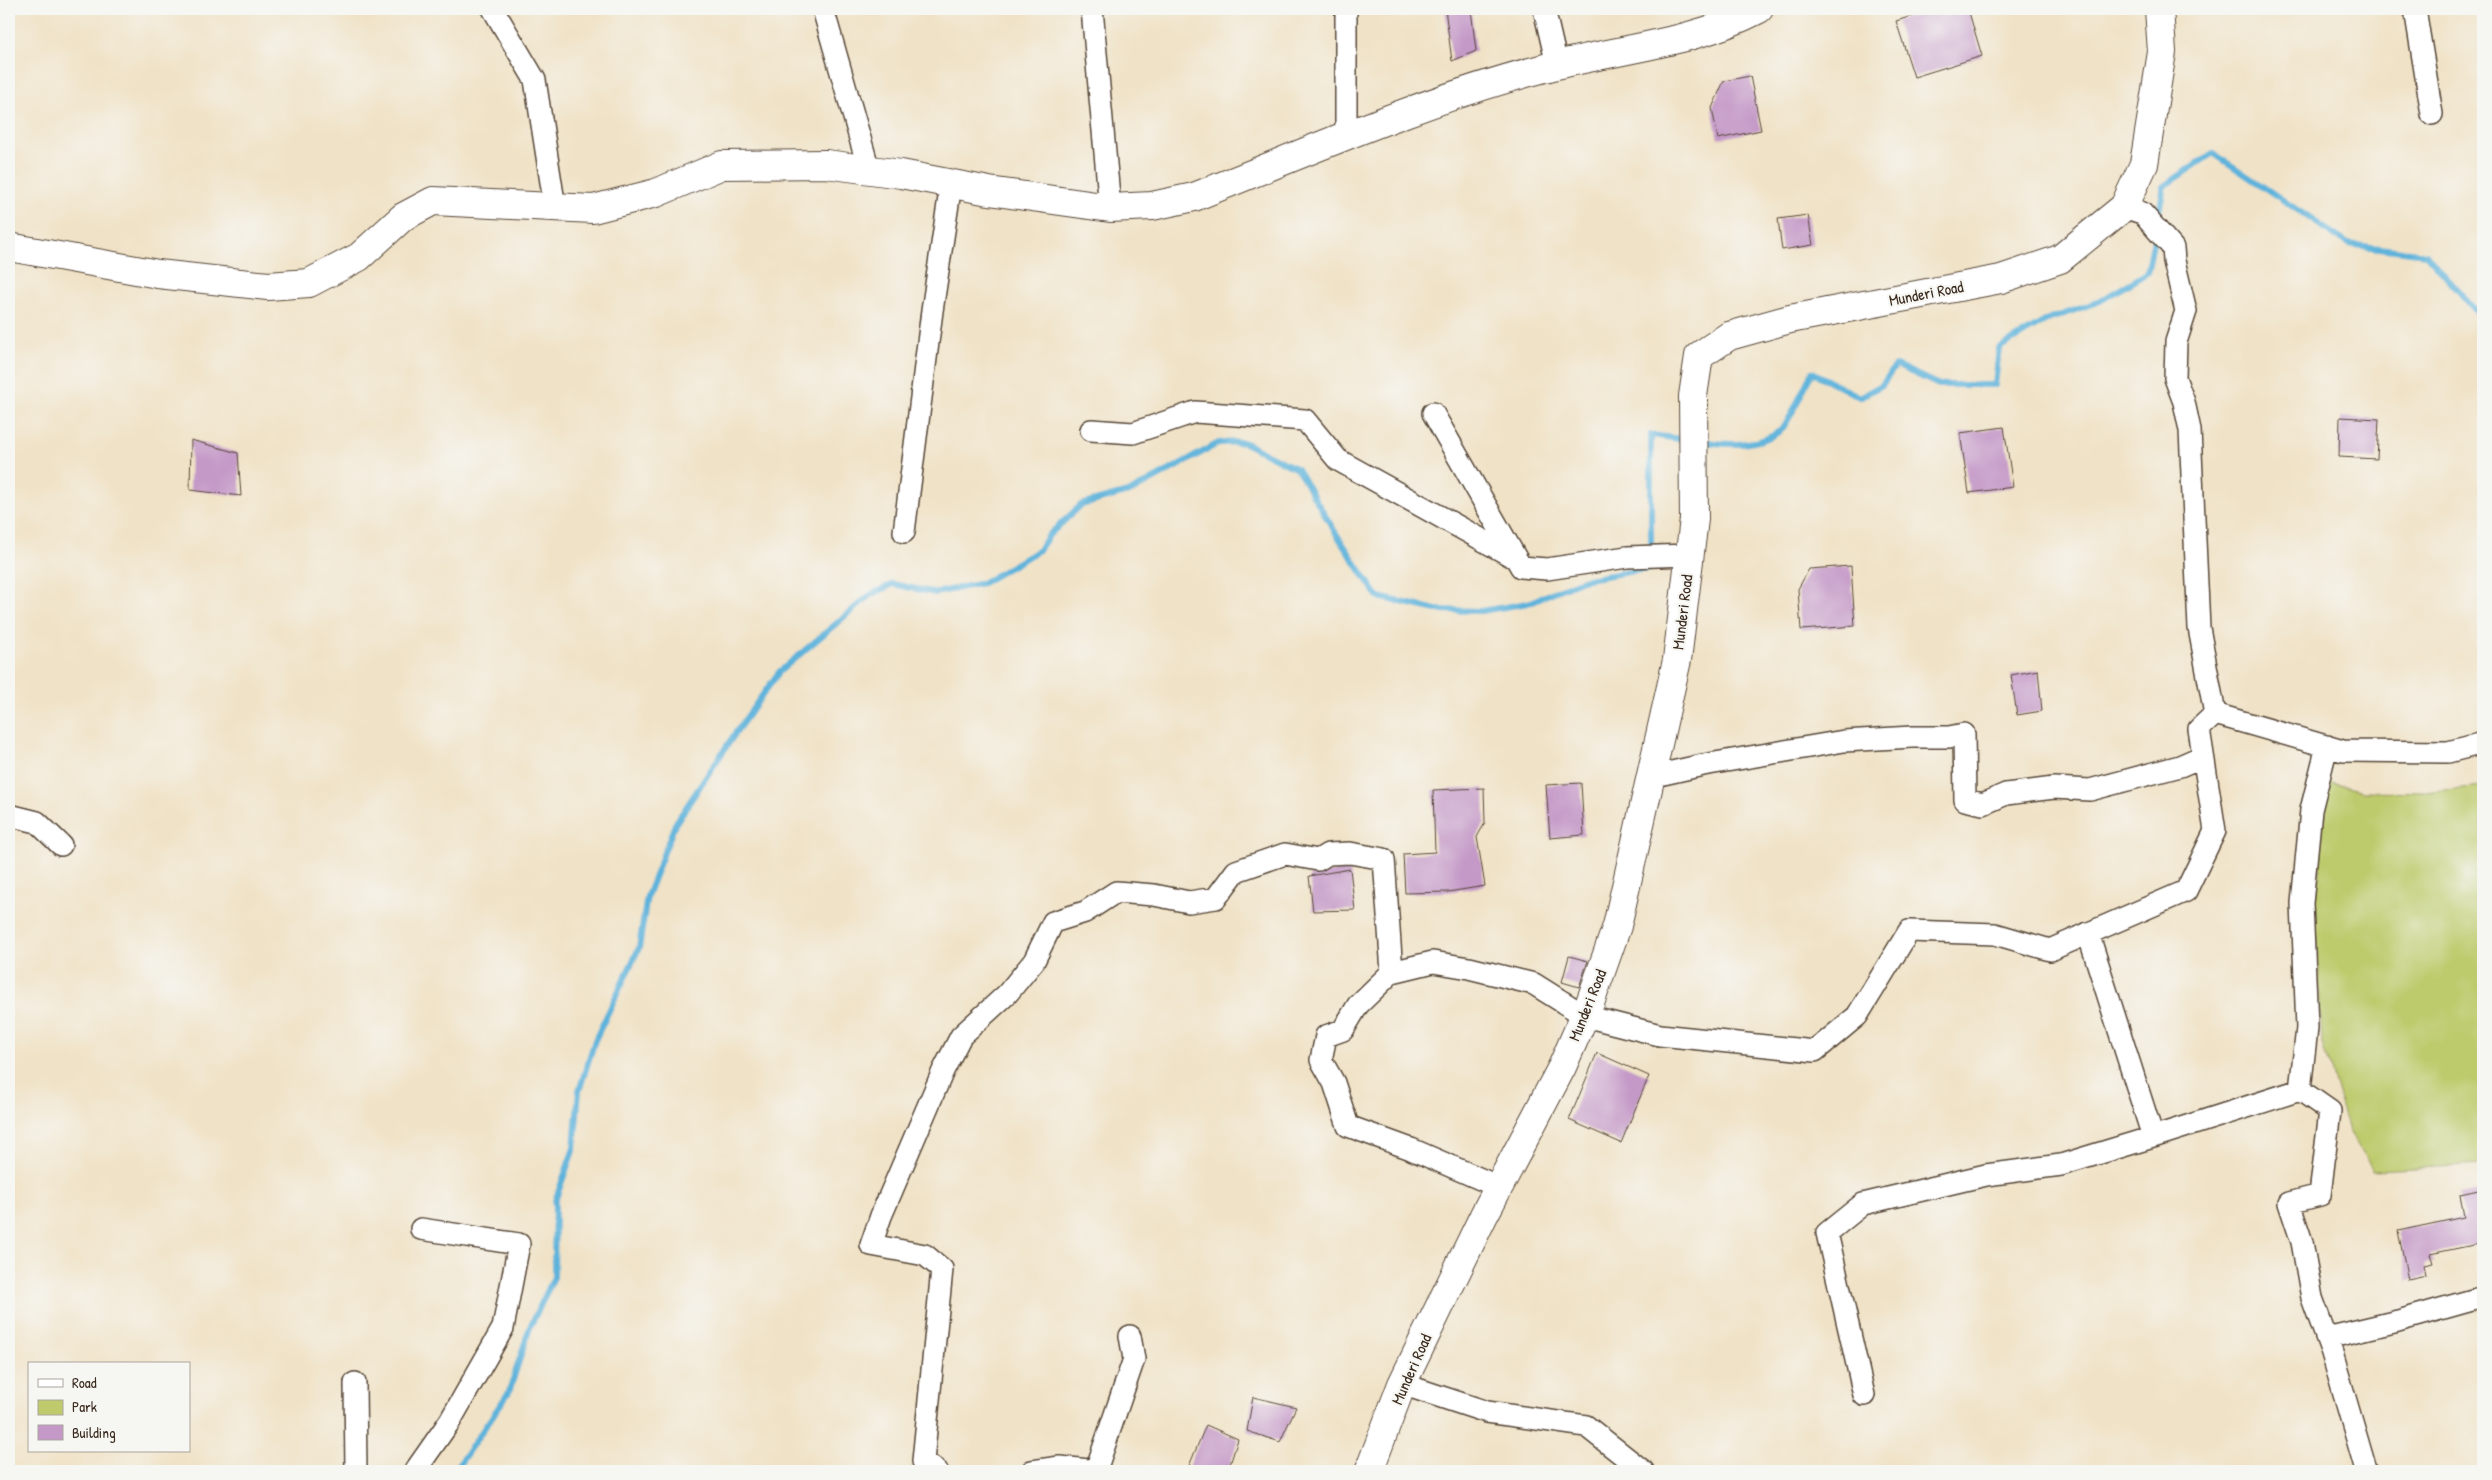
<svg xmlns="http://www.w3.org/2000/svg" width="2492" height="1480" font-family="'Patrick Hand',sans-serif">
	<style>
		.green { fill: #bdcb6c; stroke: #7c7a45 }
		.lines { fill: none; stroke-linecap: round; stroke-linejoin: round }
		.stream { stroke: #5fb3db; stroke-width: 6 }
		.building { fill: #c499c7 }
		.minor-casing { stroke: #564637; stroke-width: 24 }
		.secondary-casing { stroke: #564637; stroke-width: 30 }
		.minor { stroke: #fff; stroke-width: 21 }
		.secondary { stroke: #fff; stroke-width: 28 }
		.labels { text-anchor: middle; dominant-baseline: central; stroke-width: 4.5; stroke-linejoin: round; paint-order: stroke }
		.street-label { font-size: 16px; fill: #3b2a1e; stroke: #f6f6f2 }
	</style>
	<rect width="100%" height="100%" fill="#f6f6f2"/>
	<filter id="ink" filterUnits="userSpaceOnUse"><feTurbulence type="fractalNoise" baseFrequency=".02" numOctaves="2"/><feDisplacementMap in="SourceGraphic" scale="10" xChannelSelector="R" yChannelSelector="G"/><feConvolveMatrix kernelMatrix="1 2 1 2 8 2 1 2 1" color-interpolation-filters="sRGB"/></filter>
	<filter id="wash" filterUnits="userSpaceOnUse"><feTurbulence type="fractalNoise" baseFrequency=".0096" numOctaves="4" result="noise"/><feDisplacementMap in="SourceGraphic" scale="20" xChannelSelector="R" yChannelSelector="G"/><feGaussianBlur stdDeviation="1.12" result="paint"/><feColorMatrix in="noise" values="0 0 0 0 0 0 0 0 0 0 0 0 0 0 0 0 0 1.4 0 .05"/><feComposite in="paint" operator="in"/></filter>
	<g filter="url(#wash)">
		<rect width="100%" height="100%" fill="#f0e2c6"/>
		<path class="green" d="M2327,782L2363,791L2424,792L2483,786V1165L2373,1170L2349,1131L2322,1040L2315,915Z"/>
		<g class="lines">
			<path class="stream" d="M2157,222L2164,186L2213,153L2348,244L2426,254L2483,319
				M1699,441C1725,445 1759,448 1781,430C1789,423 1806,384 1812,372L1860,397L1882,385L1896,365L1939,385H1995L1999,348L2045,321L2100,301L2147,273L2155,234
				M457,1471L456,1469L509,1392L530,1327L554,1277L555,1201L574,1148L579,1091L595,1040L639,948L647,896L675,824L736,732L779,672L870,595L893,584L935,593L983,583L1039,550L1050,534L1081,505L1132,491L1219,443L1243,442L1297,469L1337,535L1378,597L1437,610L1481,611L1528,603L1582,580L1651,568V435L1687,440"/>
		</g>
		<g id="blocks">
			<path class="building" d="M1445,9H1471L1476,51L1452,61Z
				M1935,9H1968L1982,56L1914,77L1896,21Z
				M1750,76L1761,130L1718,139L1712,108L1724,81Z
				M1808,215L1813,245L1782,250L1778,219Z
				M2340,417L2379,419L2377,459L2339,457Z
				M2004,427L2013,487L1969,493L1960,433Z
				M191,440L238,453L241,496L190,490Z
				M1851,566L1855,626L1801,630L1798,589L1809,569Z
				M2038,670L2042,711L2017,715L2011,675Z
				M1581,783L1584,835L1550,838L1546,785Z
				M1484,788L1485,823L1477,837L1485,886L1448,892L1405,893L1403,854L1435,852L1433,790Z
				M1350,869L1355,910L1313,911L1309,876Z
				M1569,956L1588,961L1579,987L1562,982Z
				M1597,1053L1649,1076L1621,1143L1569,1120Z
				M2483,1189V1243L2430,1254L2433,1263L2424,1265L2426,1276L2408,1280L2398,1231L2464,1217L2460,1194Z
				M1253,1397L1296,1407L1280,1442L1247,1431Z
				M1206,1425L1238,1439L1228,1471H1187Z"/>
		</g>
	</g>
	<g filter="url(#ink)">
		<use href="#blocks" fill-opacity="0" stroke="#564637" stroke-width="1"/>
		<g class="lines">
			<defs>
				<path id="minor" d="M493,9L535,80L555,208
					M823,9L869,170
					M1092,9L1110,208
					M1346,9V137
					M1544,9L1557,65
					M2415,9L2432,114
					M2124,207L2142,213L2173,248L2174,261L2186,311L2176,342L2175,378L2184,402L2190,430L2199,628L2215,714
					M1433,413L1521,567L1547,569L1627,557L1689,555
					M1091,430L1133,433L1195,412L1305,420L1338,460L1515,558
					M904,532L932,311L951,184
					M1650,777L1703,765L1844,741L1912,737H1949L1964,734L1965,800L1983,804L2006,794L2054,788L2090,790L2180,766L2203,756
					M9,815L37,822L61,845
					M1392,972L1433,962L1469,968L1534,984L1585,1016L1660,1035L1815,1051L1857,1016L1909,931L1995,934L2050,950L2186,891L2215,831L2199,729L2215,714L2343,751L2448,752L2483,743
					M2300,1090L2307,1028L2302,903L2311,810L2327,746
					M2153,1137L2300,1090L2330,1111L2320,1195L2289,1203L2302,1242L2312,1298L2332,1353L2366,1470
					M2327,1338L2398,1321L2483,1297
					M355,1383L356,1471
					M1402,1384L1487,1412L1586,1426L1643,1471
					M1864,1395L1827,1233L1863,1204L1986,1175L2061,1165L2153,1137L2088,933
					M1096,1470L1134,1359L1130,1336
					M415,1471L450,1421L503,1328L519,1244L421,1229
					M937,1471L923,1461L942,1269L925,1255L871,1245L881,1216L943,1071L961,1036L1007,994L1034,961L1053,922L1085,912L1116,892L1154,895L1189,902L1216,898L1236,871L1285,854L1318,860L1328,854L1350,853L1384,859L1392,972L1358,1005L1343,1030L1326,1036L1321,1060L1334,1083L1348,1126L1411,1149L1499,1187
					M1032,1471L1060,1467L1098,1471"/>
				<path id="secondary" d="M9,247L158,274L268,286L309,283L359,257L403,217L433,201L593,209L656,193L722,165L826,164L901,174L989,191L1110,208L1152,206L1194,197C1308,152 1423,100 1541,69C1613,49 1692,45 1759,9
					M1369,1471L1402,1384L1484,1215L1562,1067L1590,1003L1617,926L1677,660L1694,519L1693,396L1699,356L1729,336L1790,319L2001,279L2060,259L2124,207L2144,164L2162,52L2159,9"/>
			</defs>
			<use href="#minor" class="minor-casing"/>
			<use href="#secondary" class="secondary-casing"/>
			<use href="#minor" class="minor"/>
			<use href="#secondary" class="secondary"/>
		</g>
	</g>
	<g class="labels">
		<g class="street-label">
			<text transform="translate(1926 293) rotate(-11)">Munderi Road</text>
			<text transform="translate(1682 612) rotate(-83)">Munderi Road</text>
			<text transform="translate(1587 1005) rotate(-68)">Munderi Road</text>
			<text transform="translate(1411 1369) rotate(-66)">Munderi Road</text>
		</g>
	</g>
	<rect width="2492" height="1480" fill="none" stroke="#f6f6f2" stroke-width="30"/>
	<rect x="28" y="1362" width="162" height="90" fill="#f6f6f2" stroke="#aba49d"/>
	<rect x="38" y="1379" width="25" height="8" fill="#ffffff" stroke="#aba49d"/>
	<text x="72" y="1388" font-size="15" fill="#3b2a1e">Road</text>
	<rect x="38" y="1400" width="25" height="15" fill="#bdcb6c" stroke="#aba49d"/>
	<text x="72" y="1412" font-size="15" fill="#3b2a1e">Park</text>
	<rect x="38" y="1425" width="25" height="15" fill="#c499c7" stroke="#aba49d"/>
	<text x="72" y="1438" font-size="15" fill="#3b2a1e">Building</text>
</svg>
